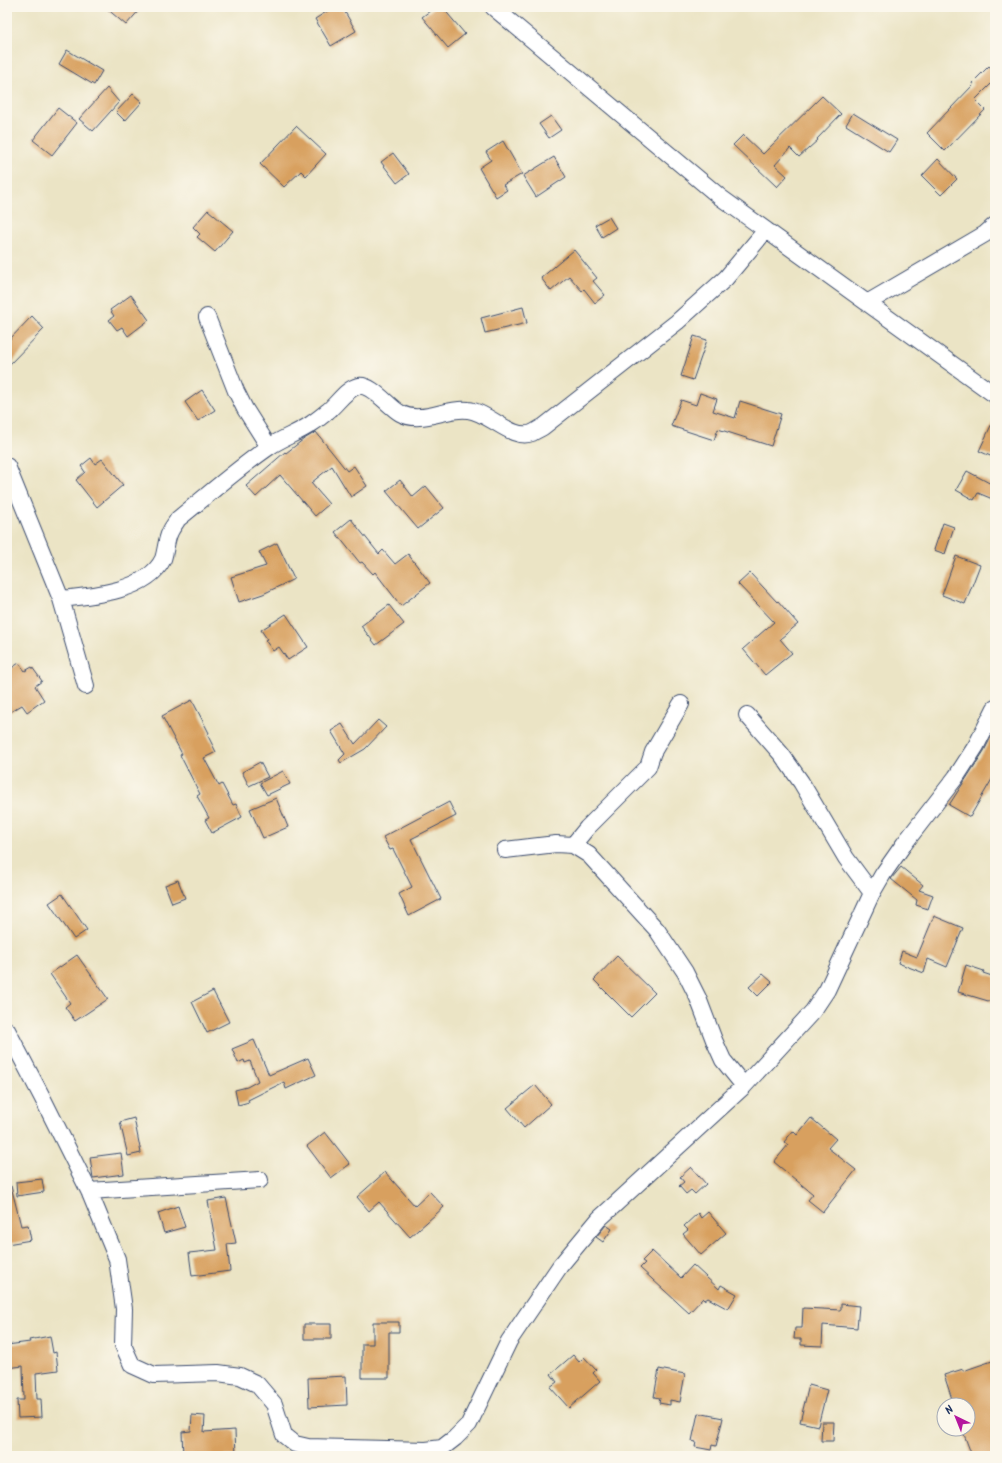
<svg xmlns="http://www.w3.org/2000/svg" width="1002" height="1463" font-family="Kalam,sans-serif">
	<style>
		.building { fill: #d8a05f }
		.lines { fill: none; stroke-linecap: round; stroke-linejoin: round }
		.street-casing { stroke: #3a4a6d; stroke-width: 18 }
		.street { stroke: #fff; stroke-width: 16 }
	</style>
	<rect width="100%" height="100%" fill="#fbf7ec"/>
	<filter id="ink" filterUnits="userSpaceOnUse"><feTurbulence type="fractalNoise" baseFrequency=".025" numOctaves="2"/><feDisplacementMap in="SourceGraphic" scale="8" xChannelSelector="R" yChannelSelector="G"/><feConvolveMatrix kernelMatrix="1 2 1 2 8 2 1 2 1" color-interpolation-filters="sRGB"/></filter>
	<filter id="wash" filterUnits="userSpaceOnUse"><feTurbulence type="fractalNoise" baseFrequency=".012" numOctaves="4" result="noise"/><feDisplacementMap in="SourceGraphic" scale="16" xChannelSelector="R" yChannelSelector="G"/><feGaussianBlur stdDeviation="0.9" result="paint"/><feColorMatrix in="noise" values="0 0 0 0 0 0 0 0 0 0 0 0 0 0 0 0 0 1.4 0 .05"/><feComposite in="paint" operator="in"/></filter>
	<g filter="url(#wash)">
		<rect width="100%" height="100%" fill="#ebe4c5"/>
		<g id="blocks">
			<path class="building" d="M105,7H142L126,25Z
				M334,7H342L356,31L331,46L315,19Z
				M435,7H442L465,34L448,48L422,17Z
				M67,50L102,71L94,85L59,64Z
				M989,66L995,72V80L975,100L985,110L945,151L927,133L973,85L972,83Z
				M107,88L119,102L93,131L79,119Z
				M133,94L142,102L125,121L116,112Z
				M822,96L841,114L817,139L818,140L799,157L790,148L775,165L787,176L777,187L733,145L743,135L763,154Z
				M58,108L77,123L52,155L33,140Z
				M853,113L897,140L889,152L846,125Z
				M551,116L561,130L549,138L539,124Z
				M296,126L326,154L306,176L301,171L284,187L260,164Z
				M503,141L522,174L503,185L507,190L496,197L479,168L491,160L486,152Z
				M393,153L409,174L397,183L381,162Z
				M554,157L566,177L536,197L523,176Z
				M938,159L957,179L941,195L922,176Z
				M208,210L233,231L215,252L197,237L200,234L193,227Z
				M609,217L616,228L602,237L595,225Z
				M574,250L597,278L593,281L605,295L595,303L584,289L582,291L569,276L551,291L541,278Z
				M131,295L149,320L128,336L122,327L117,330L109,320L114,316L110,310Z
				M523,307L527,323L485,333L481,318Z
				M32,316L44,329L7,367V342Z
				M694,336L707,340L693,380L681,376Z
				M202,390L215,410L198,421L185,402Z
				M700,393L717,399L713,411L735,418L740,401L781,414L771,446L718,429L714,440L671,426L681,400L696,405Z
				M995,417V458L979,451Z
				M316,432L347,471L354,466L367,486L351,497L332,466L311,483L329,504L315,516L280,475L256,497L246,486L285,452L286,453L304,439Z
				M91,458L95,464L102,459L123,485L97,507L76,480L85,472L81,466Z
				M967,471L995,486V500L978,493L974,500L956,490Z
				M400,480L413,497L426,486L444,508L418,529L386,491Z
				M351,519L379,554L383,550L395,564L408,554L430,583L401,606L375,572L373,574L362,562L360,563L335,532Z
				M943,523L954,527L945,554L934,550Z
				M277,543L294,579L263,594L239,602L231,577L266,566L259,552Z
				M956,556L980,565L965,604L942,595Z
				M750,573L777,602L778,601L798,624L780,639L792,653L765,675L743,649L774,622L738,584Z
				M389,605L404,624L376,645L361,626Z
				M286,614L308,647L288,660L279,647L273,651L265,640L267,639L261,630Z
				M19,663L25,671L32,667L42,681L35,686L44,700L27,712L22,705L7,714V671Z
				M192,700L209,733L207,734L216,752L204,758L219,786L222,784L233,805L236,804L242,817L212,833L205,820L209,818L197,796L200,794L180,755L182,754L162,716Z
				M378,720L386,727L365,749L341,763L339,760L345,754L331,731L342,724L355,744Z
				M995,729V774L970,817L949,805L984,751Z
				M260,762L268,777L249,786L242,772Z
				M283,771L290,784L267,795L260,783Z
				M276,798L288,827L263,838L250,809Z
				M449,802L456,816L411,839L441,899L409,916L399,894L412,887L393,849L390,850L383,837Z
				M901,867L923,885L919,890L933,895L928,909L916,905L917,900L891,879Z
				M178,880L185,898L172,903L165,885Z
				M62,894L87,930L74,939L49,903Z
				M934,916L963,928L947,967L928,959L924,973L898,963L902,951L917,957Z
				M77,955L108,999L75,1021L65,1007L70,1003L50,974Z
				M617,956L655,993L631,1017L594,980Z
				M966,965L984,971L983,973L995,977V1003L958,992Z
				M763,974L772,982L758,996L749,987Z
				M213,991L229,1022L207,1033L192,1002Z
				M254,1040L269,1075L308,1058L316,1075L286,1089L284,1082L248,1100L249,1102L238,1105L235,1090L247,1087L258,1081L250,1061L245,1063L244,1060L238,1063L232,1049Z
				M535,1085L551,1104L524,1128L507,1108Z
				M134,1118L141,1153L128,1156L120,1122Z
				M811,1118L836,1139L828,1148L856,1170L823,1212L808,1200L813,1194L774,1162L788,1145L784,1142L793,1131L797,1135Z
				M325,1132L350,1164L331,1178L307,1146Z
				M121,1153L124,1174L93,1178L90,1157Z
				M691,1167L706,1184L695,1194L691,1190L686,1194L679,1186L684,1182L680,1177Z
				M385,1172L415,1206L430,1192L444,1207L410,1237L379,1202L369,1211L357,1197Z
				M42,1179L44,1192L17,1196L16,1182Z
				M7,1186H11L21,1226L28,1225L31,1240L7,1244Z
				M226,1198L236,1243L227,1244L230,1271L192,1276L189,1253L217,1250L208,1201Z
				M178,1206L185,1227L164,1233L158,1213Z
				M708,1212L726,1233L701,1255L683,1234L688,1230L684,1226L698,1213L701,1218Z
				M606,1225L612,1229L603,1242L596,1237Z
				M652,1251L681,1278L693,1265L719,1289L721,1285L737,1294L728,1309L708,1298L705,1300L703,1298L689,1313L640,1268L645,1263L642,1261Z
				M841,1304L859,1306L857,1328L823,1325L822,1346L801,1345V1339H794L795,1328H802L803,1308L841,1310Z
				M373,1322H399V1332H389V1378H362V1344H373Z
				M304,1324H331V1339H304Z
				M50,1336L53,1353L56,1352L58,1370L36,1373L37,1399H41L42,1417L18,1418L17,1400H24L23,1366L7,1368V1345L30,1342L29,1340Z
				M573,1355L579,1362L584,1357L596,1370L593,1373L600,1381L569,1408L550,1387L557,1382L551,1374Z
				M995,1360V1456H972L962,1429H968V1405H954L944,1375L963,1369V1371Z
				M659,1369L685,1374L680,1402L670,1400V1405L659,1403L660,1398L654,1397Z
				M346,1376L347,1405L309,1407L308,1378Z
				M809,1385L827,1390L818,1426L800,1422Z
				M698,1413L723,1418L716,1446L712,1445L711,1450L695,1447L696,1442L692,1441Z
				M192,1415L205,1416L204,1432L235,1430L236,1456H183L182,1432L191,1431Z
				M822,1422H834L833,1441H821Z"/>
		</g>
	</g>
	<g filter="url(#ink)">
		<use href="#blocks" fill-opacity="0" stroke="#3a4a6d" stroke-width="1"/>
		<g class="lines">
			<defs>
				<path id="street" d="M493,7L720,197L995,395
					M867,303L985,234L995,225
					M207,317L236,391L245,409L269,447
					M7,466L61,599L86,686
					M61,599C92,596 148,591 163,559C166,550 166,540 170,532C172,527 176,523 178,519C208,495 237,469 269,447C282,438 298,433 311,424C317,420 322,416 328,411C337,404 346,389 358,386C371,383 389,407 400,413C421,425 446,407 468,410C489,412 512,441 532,433C536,431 539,429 543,427L677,322L726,278L766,230
					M747,715L782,755L801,782L846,858L872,893
					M573,845L587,828L648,767L653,752L681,704
					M505,850L556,844L573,845L589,855L657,930L685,972L698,998L714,1040L723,1060L744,1086
					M7,1030L42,1097L89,1191L117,1259L124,1309L123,1345L132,1365L154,1375L218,1373L240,1376L257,1384L274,1404L284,1435L295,1444L308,1447L426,1450L442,1448L455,1438L469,1424L509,1341L560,1266L599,1219L744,1086L813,1011L827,990L872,893L883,874L904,844L956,777L976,746L995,708
					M89,1191L260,1180"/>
			</defs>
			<use href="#street" class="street-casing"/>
			<use href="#street" class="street"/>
		</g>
	</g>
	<rect width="1002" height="1463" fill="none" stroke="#fbf7ec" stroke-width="24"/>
	<g transform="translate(956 1417) rotate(317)"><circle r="19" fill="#fbf7ec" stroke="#a1a7b3"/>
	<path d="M0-3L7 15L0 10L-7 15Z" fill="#b5179e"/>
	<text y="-6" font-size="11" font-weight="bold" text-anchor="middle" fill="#1b2f5e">N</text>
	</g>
</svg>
